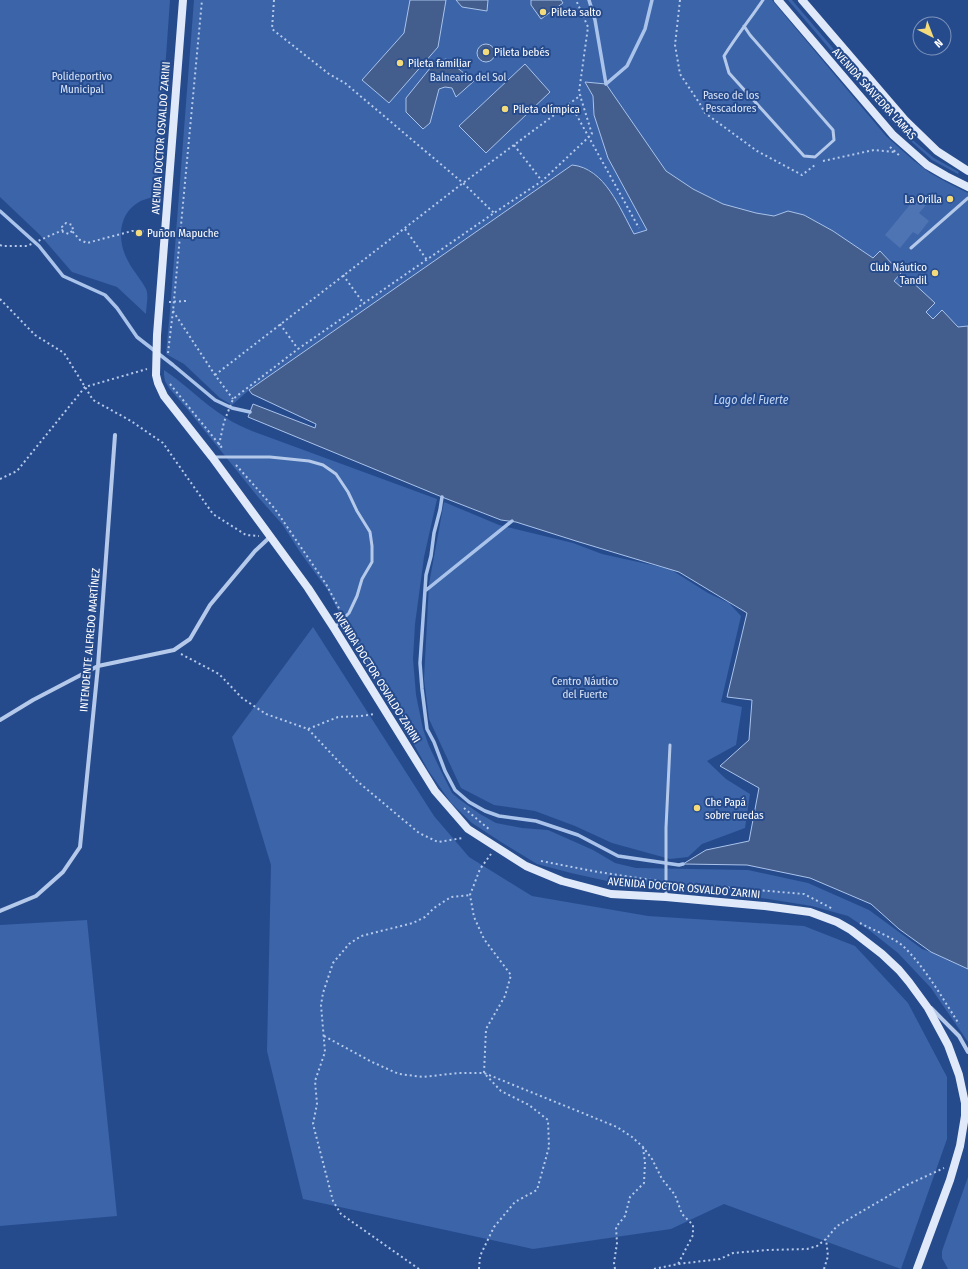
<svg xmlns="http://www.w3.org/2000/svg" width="968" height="1269" font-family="'Fira Sans Condensed',sans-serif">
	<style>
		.green { fill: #3b64a9 }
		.water { fill: #435d8d; stroke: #aac3eb }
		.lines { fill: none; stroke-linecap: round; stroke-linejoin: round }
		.stream { stroke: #aac3eb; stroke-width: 3.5 }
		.building { fill: #4f74b3 }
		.path { stroke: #b5c9ea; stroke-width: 2; stroke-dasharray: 2 3; stroke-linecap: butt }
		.service { stroke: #b5c9ea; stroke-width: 3 }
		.minor { stroke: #b5c9ea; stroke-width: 4 }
		.secondary { stroke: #e0e9f9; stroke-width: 8 }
		.poi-dot { fill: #f3da7a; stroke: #264b8d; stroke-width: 1.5 }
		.labels { text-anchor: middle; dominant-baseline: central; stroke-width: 4; stroke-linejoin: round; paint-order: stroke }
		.poi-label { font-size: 11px; fill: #fff; stroke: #264b8d; text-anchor: start }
		.park-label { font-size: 11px; fill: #dae5f8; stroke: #264b8d }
		.street-label { font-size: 11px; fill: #fff; stroke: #264b8d }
		.water-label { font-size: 12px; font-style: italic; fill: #c1d4f1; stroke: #264b8d }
	</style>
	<rect width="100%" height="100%" fill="#264b8d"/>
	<path class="green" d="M0,0H170L156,197C122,200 113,234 128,261C133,271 141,279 146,289C149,295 146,307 146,314L117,287L72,272L40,235L0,197Z
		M194,0H772L886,136L913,160L930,173L948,183L968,193V326L958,327L942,311L933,319L926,312L935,303L908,279L901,287L894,281L896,268L880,251L873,258L833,231L804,215L788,211L774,216L756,213L723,204L693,189L665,171L606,84L585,82L593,96L594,115L608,158L647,230L634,234L603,182L590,170L572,165L249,390L232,405L220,398L184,364L166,354L170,311Z
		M788,0H792L893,119L915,142L934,158L959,172L958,174L932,160L913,143L891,121Z
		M164,370C185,384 203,403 225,417C233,423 243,427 252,431L437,499L424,557L415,624L413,659L416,695L423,729L429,746L442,773L452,793L459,799L480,814L496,823L522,828L548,830L593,850L615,863L636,868L748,870L808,883L869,910L922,949L931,952L968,969V1042L931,988L898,953L869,930L848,916L812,906L736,894L653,886L625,885L571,873L537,864L501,842L472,823L451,803L428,770L394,708L376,683L327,589L302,555L282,524L258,497L188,410L169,388L165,381L164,375Z
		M444,502L499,525L573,543L602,554L670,569L708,593L729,603L741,616L721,702L742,707L736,745L707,761L726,779L750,794L745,828L702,844L688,857L670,859L612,843L575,826L535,811L494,805L461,788L429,719L424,679L429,584Z
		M313,627L434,816L469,857L532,896L648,916L804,926L855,946L908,1003L947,1077V1139L901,1269L724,1204L671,1229L533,1249L303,1199L267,1051L271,865L232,737Z
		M87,920L117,1216L0,1226V925Z
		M968,1177V1269H948L942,1258V1251Z"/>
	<path class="water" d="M410,0H446L438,47L389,103L362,80L404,33Z
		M456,0H488L487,11L462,7Z
		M531,0H561L563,3L541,19L531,5Z
		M477 53a9 9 0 1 1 18 0a9 9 0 1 1-18 0Z
		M446,59L474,81L456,97L452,88L445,87L439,89L430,123L423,129L406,112V98L435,62Z
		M525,64L550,92L486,153L459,126Z
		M585,82L606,84L666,171L693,189L723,204L756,213L774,216L788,211L804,215L833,231L873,258L880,251L896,268L901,263L906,267L894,281L901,287L909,279L935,303L926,312L933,319L942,310L958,327L968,326V969L931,952L899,929L871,904L810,878L747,865L683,864L706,850L749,841L759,788L720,766L749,740L752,700L727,697L747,613L679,572L576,541L516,522L501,520L442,497L248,417L253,404L315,428L316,424L252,394L249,390L572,165C605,168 620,209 634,234L647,230L608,158L594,115L593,96Z"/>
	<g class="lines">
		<path class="stream" d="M589,0L595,20L606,84
			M606,84L627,66L645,29L652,0
			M0,211L39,246L63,276L105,295L117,308L137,337L173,365L215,400L232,408L250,412
			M442,497L440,510L434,533L431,556L426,575L420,663L422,689L427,729L434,742L445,771L455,790L469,802L485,811L499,816L536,821L578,835L618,856L679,865L683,864
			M425,591L512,521"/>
	</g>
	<path class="building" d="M918,195L928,203L919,213L929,221L918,235L913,232L900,248L885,235Z"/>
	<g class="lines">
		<path class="path" d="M274,0L272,29L329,74L345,83L463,183L494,213
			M680,0L675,45L680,74L700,104L705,113L757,151L802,175L815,165
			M576,114L639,228
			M514,145L542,181
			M890,147L901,157
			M823,161L874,150L894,152
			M405,229L427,260
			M72,231L69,234L63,232L62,227L66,223L72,225L73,230L72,231L80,240L87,243L132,231L156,232
			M0,245L2,246H27L49,236L63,230
			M343,275L364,304
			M0,299L35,335L64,353L93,400L131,421L163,443L213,514L246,535L259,536
			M169,302L186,301
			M173,311L215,375L233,399
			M280,324L298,349
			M168,353L173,311L202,0
			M215,375L463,183L581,95
			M170,384L223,449
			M219,445L224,422L233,399L298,349L494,213L542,181L592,134L579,92L588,27L576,0
			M236,465L275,509L326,584L341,612
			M0,479L17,471L85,387L147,369
			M348,625L360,647L397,705L412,733
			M181,654L219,674L242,698L266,714L308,729L338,717L361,716L375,714
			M308,729L357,781L419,833L438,842L463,838
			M464,808L490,830
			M541,861L598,872L659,881
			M673,883L804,894L833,909
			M860,923C871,929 894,938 903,946C925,967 943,999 959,1024
			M324,1036L372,1062L399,1074L423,1077L458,1073H484L617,1127L632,1137L643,1147L652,1159L662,1179L675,1195L682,1214L693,1225V1235L678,1264
			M419,1269L341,1214L333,1201L313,1124L317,1104L315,1081L325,1052L321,1005L323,993L333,963L349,944L361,936L413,923L425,917L434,908L451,897L470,895
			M479,1269L480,1256L494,1227L515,1202L537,1190L549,1147L548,1120L529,1105L501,1091L484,1073L486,1029L505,996L511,975L484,939L474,917L470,895L480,869L491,854
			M615,1269L614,1263L617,1243L616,1227L625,1216L630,1197L644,1183L645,1162L643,1148
			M654,1269L678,1264L720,1259L733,1253L768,1250L807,1249L817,1246L826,1239L837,1226L907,1185L944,1168
			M824,1269L828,1256L826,1239"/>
		<path class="service" d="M744,26L750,35L833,130L834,140L815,157L804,156L729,73L724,56C736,37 750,19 763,0
			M911,248L968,198
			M214,457H270L309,461L323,465L336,474L348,492L357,511L370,532L372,546V562L362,579L357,596L349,613L334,628
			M666,897V828L670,745"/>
		<path class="minor" d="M0,720L33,700L98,666L174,650L190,639L210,605L255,551L270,537
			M0,911L36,896L63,872L80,847L98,666L115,435
			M931,1008L959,1036L968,1052"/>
		<path class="secondary" d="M183,0L157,335L156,375L158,383L164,396L212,457L308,588L334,628L435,791L468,829L526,866L562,881L611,894L666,897L765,906L810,912L837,922L851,930L882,954L899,970L909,982L928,1008L948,1045L959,1075L965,1103V1116L960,1146L950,1180L917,1269
			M778,0L893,135L927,165L946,176L968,187
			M802,0L905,120L937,151L968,171"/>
	</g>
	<g class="poi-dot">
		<circle cx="543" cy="12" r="4"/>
		<circle cx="486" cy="52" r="4"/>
		<circle cx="400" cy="63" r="4"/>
		<circle cx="505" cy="109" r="4"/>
		<circle cx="950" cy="199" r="4"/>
		<circle cx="139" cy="233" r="4"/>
		<circle cx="935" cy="273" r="4"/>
		<circle cx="697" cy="808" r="4"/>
	</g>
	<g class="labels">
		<g class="poi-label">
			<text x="551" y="12">Pileta salto</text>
			<text x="494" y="52">Pileta bebés</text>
			<text x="408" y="63">Pileta familiar</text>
			<text x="513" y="109">Pileta olímpica</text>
			<text x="942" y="199" text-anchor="end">La Orilla</text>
			<text x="147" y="233">Puñon Mapuche</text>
			<text x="927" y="267" text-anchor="end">Club Náutico<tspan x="927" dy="13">Tandil</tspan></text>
			<text x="705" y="802">Che Papá<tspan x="705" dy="13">sobre ruedas</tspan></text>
		</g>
		<g class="park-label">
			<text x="82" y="76">Polideportivo<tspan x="82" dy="13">Municipal</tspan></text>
			<text x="468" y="77">Balneario del Sol</text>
			<text x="731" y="95">Paseo de los<tspan x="731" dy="13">Pescadores</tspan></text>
			<text x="585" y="681">Centro Náutico<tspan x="585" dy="13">del Fuerte</tspan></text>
		</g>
		<g class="street-label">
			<text transform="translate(874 94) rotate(48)">AVENIDA SAAVEDRA LAMAS</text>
			<text transform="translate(161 138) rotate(-86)">AVENIDA DOCTOR OSVALDO ZARINI</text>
			<text transform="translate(90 640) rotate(-85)">INTENDENTE ALFREDO MARTÍNEZ</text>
			<text transform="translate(377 677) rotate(58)">AVENIDA DOCTOR OSVALDO ZARINI</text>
			<text transform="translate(684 888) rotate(5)">AVENIDA DOCTOR OSVALDO ZARINI</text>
		</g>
		<g class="water-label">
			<text x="751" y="400">Lago del Fuerte</text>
		</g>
	</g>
	<g transform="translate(932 36) rotate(138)"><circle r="19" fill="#264b8d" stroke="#7d93bb"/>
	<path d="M0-3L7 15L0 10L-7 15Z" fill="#f3da7a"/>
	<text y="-6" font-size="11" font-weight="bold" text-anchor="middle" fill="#ffffff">N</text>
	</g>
</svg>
